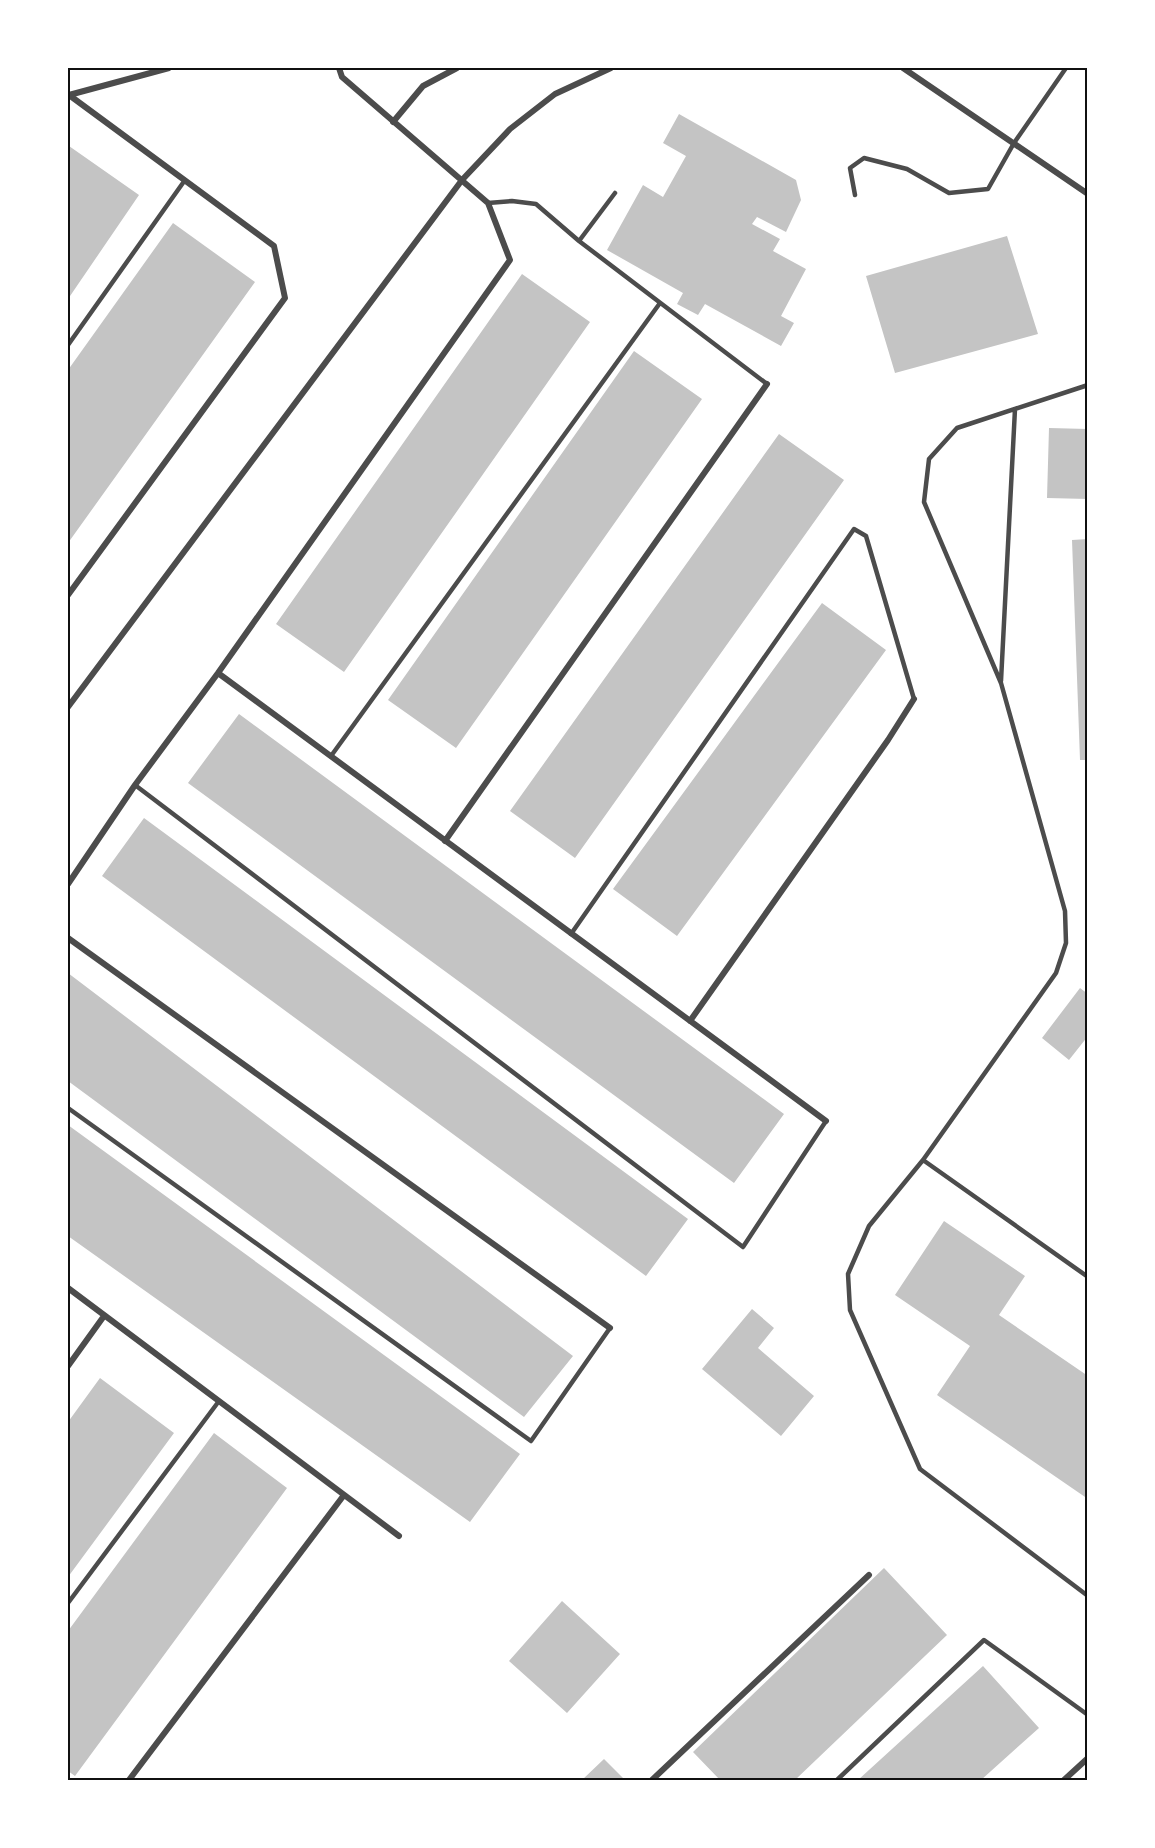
<svg xmlns="http://www.w3.org/2000/svg" width="1155" height="1848" font-family="'Work Sans',sans-serif">
	<style>
		.building { fill: #c4c4c4 }
		.lines { fill: none; stroke-linecap: round; stroke-linejoin: round }
		.service { stroke: #4c4c4c; stroke-width: 4.5 }
		.minor { stroke: #4c4c4c; stroke-width: 6 }
		.neatline { fill: none; stroke: #111; stroke-width: 2 }
	</style>
	<rect width="100%" height="100%" fill="#fff"/>
	<path class="building" d="M679,114L796,180L801,200L786,232L757,217L752,224L780,239L773,251L806,269L781,316L794,323L781,346L705,304L698,315L677,304L683,293L607,250L643,185L663,197L686,156L663,143Z
		M69,146L139,195L68,299V149Z
		M173,223L255,282L68,543V370Z
		M1007,236L1038,334L895,373L866,276Z
		M522,274L590,322L344,672L276,624Z
		M634,351L702,399L456,748L388,700Z
		M1049,428L1088,429V499L1047,498Z
		M779,434L844,480L575,858L510,811Z
		M1088,539V760H1080L1072,540Z
		M822,603L886,650L677,936L613,889Z
		M239,714L784,1114L734,1183L188,783Z
		M144,818L688,1219L646,1276L102,876Z
		M68,973L573,1356L524,1417L68,1081Z
		M1080,988L1088,994V1036L1069,1060L1042,1038Z
		M68,1125L520,1454L470,1522L68,1236Z
		M944,1221L1025,1276L999,1315L1088,1376V1499L937,1395L970,1346L895,1295Z
		M752,1309L774,1328L758,1348L814,1396L781,1436L702,1369Z
		M100,1378L174,1433L68,1577V1422Z
		M214,1433L287,1488L75,1776L68,1771V1631Z
		M884,1568L947,1635L795,1780H720L693,1752Z
		M562,1601L620,1654L567,1713L509,1661Z
		M983,1666L1039,1728L981,1780H858Z
		M604,1759L625,1780H582Z"/>
	<g class="lines">
		<path class="service" d="M855,195L850,168L864,158L907,169L949,193L988,189L1014,143L1066,68
			M488,203L512,201L536,204L579,241L767,384
			M579,241L615,193
			M68,345L185,180
			M1088,385L957,428L929,459L924,502L1001,683L1065,911L1066,943L1056,973L923,1160L869,1226L848,1274L850,1310L920,1469L1088,1596
			M1001,681L1015,409
			M331,756L660,303
			M135,785L743,1247L826,1121
			M571,934L854,529L866,536L914,699
			M68,1108L531,1441L610,1328
			M923,1160L1088,1277
			M68,1603L219,1401
			M837,1780L984,1640L1088,1715"/>
		<path class="minor" d="M903,68L1088,194
			M69,95L169,68
			M393,122L423,86L457,68
			M68,595L285,298L274,246L69,95
			M218,673L826,1121
			M68,707L462,180L510,129L555,94L611,68
			M445,841L767,384
			M68,884L135,785L218,673L510,260L488,203L342,77L339,68
			M68,938L610,1328
			M690,1021L888,740L914,699
			M68,1288L399,1536
			M68,1366L104,1316
			M129,1780L344,1495
			M652,1780L869,1575
			M1064,1780L1088,1758"/>
	</g>
	<rect width="1155" height="1848" fill="none" stroke="#ffffff" stroke-width="138"/>
	<rect x="69" y="69" width="1017" height="1710" class="neatline"/>
</svg>
